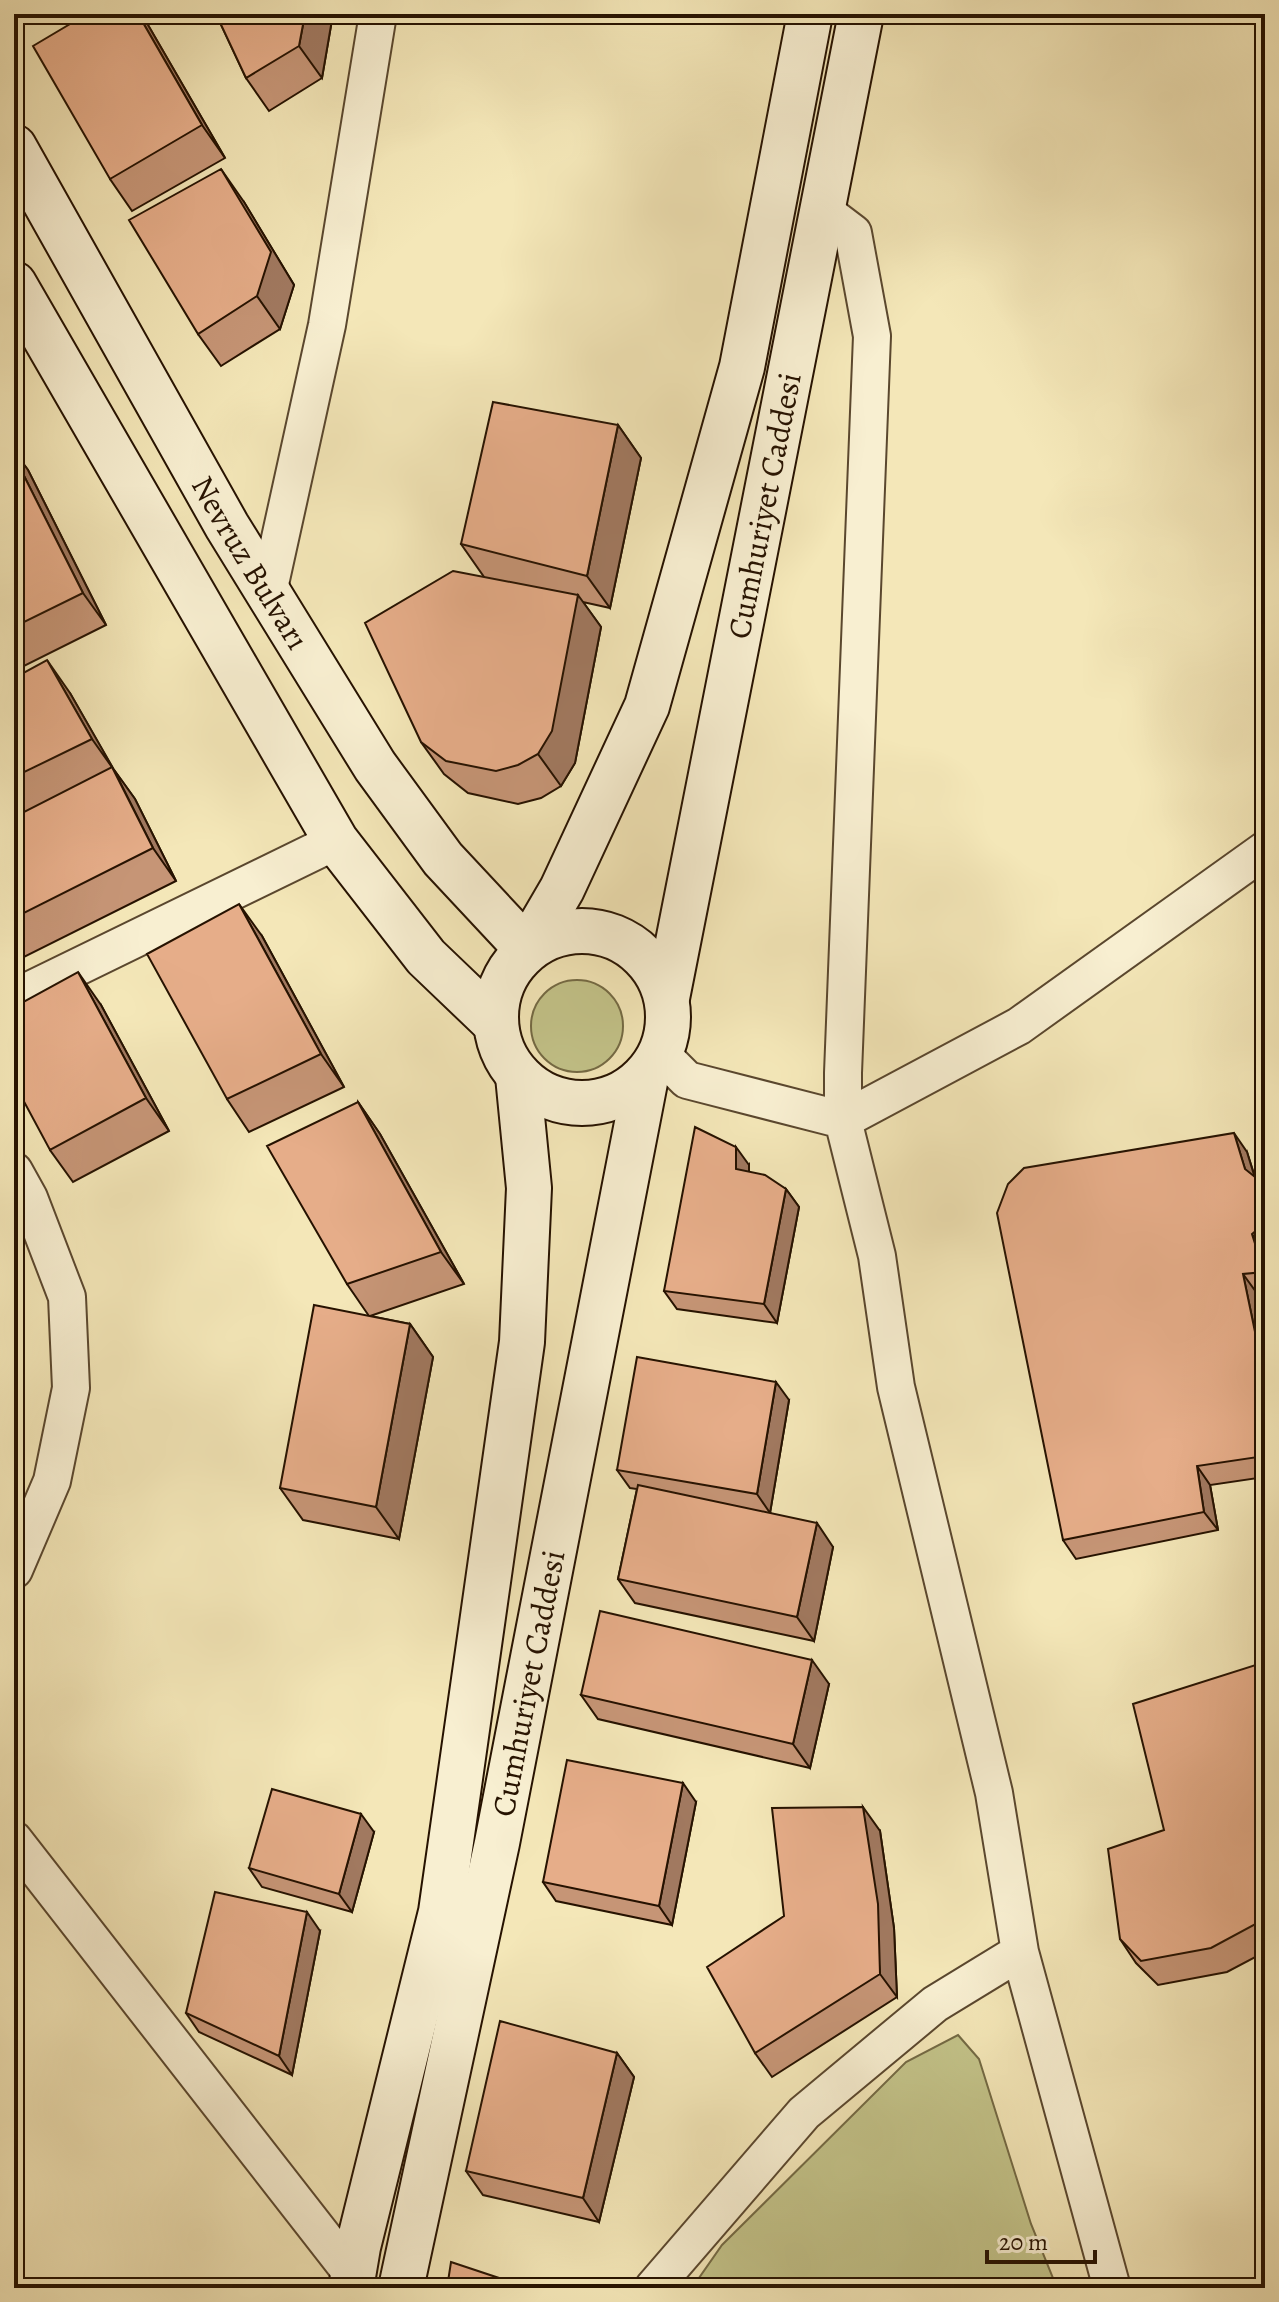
<svg xmlns="http://www.w3.org/2000/svg" width="1279" height="2302" font-family="Alegreya,serif">
	<style>
		.green { fill: #c3c389; stroke: #746a44; stroke-width: 2 }
		.lines { fill: none; stroke-linecap: round; stroke-linejoin: round }
		.street-casing { stroke: #5a472e; stroke-width: 40 }
		.secondary-casing { stroke: #261200; stroke-width: 48 }
		.street { stroke: #f8efd1; stroke-width: 36 }
		.secondary { stroke: #f8efd1; stroke-width: 44 }
		.wall { fill: #c69576; stroke: #261200; stroke-width: 2 }
		.shaded-wall { fill: #a17960; stroke: #261200; stroke-width: 2 }
		.building { fill: #e6ad89; stroke: #261200; stroke-width: 2 }
		.labels { text-anchor: middle; dominant-baseline: central; stroke-width: 8; stroke-linejoin: round; paint-order: stroke }
		.street-label { font-size: 32px; fill: #261200; stroke: #f8efd1 }
	</style>
	<rect width="100%" height="100%" fill="#f4e7b8"/>
	<filter id="stains"><feTurbulence type="fractalNoise" baseFrequency=".0025" numOctaves="4"/><feColorMatrix values="0 0 0 0 .2 0 0 0 0 .09 0 0 0 0 .02 0 0 0 .5 -.17"/></filter>
	<radialGradient id="worn" r=".72"><stop offset=".6" stop-color="#630" stop-opacity="0"/><stop offset="1" stop-color="#630" stop-opacity=".3"/></radialGradient>
	<path class="green" d="M531 1026a46 46 0 1 1 92 0a46 46 0 1 1-92 0Z
		M958,2035L979,2059L1031,2224L1057,2288H692L722,2245L906,2062Z"/>
	<g class="lines">
		<defs>
			<path id="street" d="M824,211L853,233L872,336L843,1073V1120L877,1256L896,1387L994,1793L1020,1952L1112,2288
				M268,593L327,325L378,14
				M14,998L336,841
				M661,1054L687,1080L843,1120L1019,1026L1265,850
				M14,1171L29,1198L67,1297L71,1388L52,1481L14,1570
				M14,1840L353,2275
				M653,2288L804,2113L935,2004L1020,1952"/>
			<g id="secondary">
				<path id="s1" d="M14,147L227,526L375,766L443,859L527,949L562,889L647,706L742,367L810,14"/>
				<path d="M14,284L336,841L426,957L495,1023"/>
				<circle cx="582" cy="1017" r="86"/>
				<path id="s2" d="M667,998L861,14"/>
				<path d="M351,2288L358,2247L441,1912L522,1342L529,1188L518,1076"/>
				<path id="s3" d="M401,2288L497,1843L646,1077"/>
			</g>
		</defs>
		<use href="#street" class="street-casing"/>
		<use href="#secondary" class="secondary-casing"/>
		<use href="#street" class="street"/>
		<use href="#secondary" class="secondary"/>
	</g>
	<path class="wall" d="M216,14H333L322,78L269,111L246,78Z
		M148,25L225,158L132,211L110,179Z
		M244,202L294,285L280,329L221,366L198,334Z
		M618,425L641,458L610,608L583,602L601,627L575,763L561,786L541,798L518,804L468,793L444,774L421,742L484,577L461,544Z
		M14,451L28,470L106,625L14,671Z
		M14,678L70,693L112,767L135,799L176,881L14,962Z
		M262,936L344,1087L249,1132L227,1099Z
		M101,1005L169,1131L73,1182L50,1150Z
		M358,1102L380,1134L464,1284L370,1316L410,1324L433,1357L399,1539L303,1520L280,1488L369,1316L347,1284Z
		M1247,1152L1255,1177L1265,1185V1291L1256,1292L1265,1335V1477L1210,1485L1218,1530L1076,1559L1063,1540Z
		M749,1165V1172L786,1189L799,1207L777,1323L677,1309L664,1291Z
		M789,1400L770,1513L833,1547L814,1641L635,1603L618,1579L637,1489L630,1488L617,1470Z
		M1265,1662V1952L1227,1972L1158,1985L1136,1963L1120,1939L1164,1830Z
		M829,1684L810,1768L598,1719L581,1695Z
		M696,1802L672,1925L556,1901L543,1882Z
		M880,1831L894,1928L897,1997L772,2077L755,2053L784,1916Z
		M374,1832L352,1912L262,1887L249,1868Z
		M320,1931L292,2075L199,2032L186,2013Z
		M617,2053L634,2077L599,2222L483,2195L466,2171Z"/>
	<path class="shaded-wall" d="M138,14H140L148,25L225,158L202,125Z
		M305,14H333L322,78L299,46Z
		M221,169L244,202L294,285L280,329L257,296Z
		M618,425L641,458L610,608L587,576Z
		M14,451L28,470L106,625L83,593L14,456Z
		M578,595L601,627L575,763L561,786L538,754Z
		M47,660L70,693L113,768L112,767L135,799L176,881L153,848L114,770L92,739Z
		M239,904L262,936L344,1087L321,1054Z
		M78,972L101,1005L169,1131L146,1098Z
		M358,1102L380,1134L464,1284L441,1252Z
		M1234,1133L1247,1152L1258,1188L1245,1169Z
		M736,1147L749,1165V1188L736,1169Z
		M786,1189L799,1207L777,1323L764,1304Z
		M1252,1234L1265,1252V1274L1264,1272Z
		M1243,1274L1256,1292L1265,1335V1380Z
		M410,1324L433,1357L399,1539L376,1507Z
		M776,1382L789,1400L770,1513L757,1494Z
		M1197,1466L1210,1485L1218,1530L1204,1512Z
		M817,1523L833,1547L814,1641L797,1617Z
		M812,1660L829,1684L810,1768L793,1744Z
		M683,1783L696,1802L672,1925L659,1906Z
		M863,1807L880,1831L894,1928L897,1997L880,1974Z
		M361,1814L374,1832L352,1912L339,1894Z
		M307,1912L320,1931L292,2075L279,2056Z
		M617,2053L634,2077L599,2222L583,2198Z"/>
	<path class="building" d="M87,14H138L202,125L110,179L33,46Z
		M216,14H305L299,46L246,78Z
		M221,169L271,252L257,296L198,334L129,220Z
		M493,402L618,425L587,576L461,544Z
		M14,456L83,593L14,627Z
		M453,571L578,595L552,731L538,754L518,765L496,771L446,761L421,742L365,623Z
		M47,660L92,739L14,777V678Z
		M112,767L153,848L14,918V817Z
		M239,904L321,1054L227,1099L147,954Z
		M78,972L146,1098L50,1150L14,1083V1007Z
		M358,1102L441,1252L347,1284L267,1146Z
		M695,1127L736,1147V1169L765,1175L786,1189L764,1304L664,1291Z
		M1234,1133L1245,1169L1265,1185V1223L1252,1234L1264,1272L1243,1274L1265,1380V1456L1197,1466L1204,1512L1063,1540L997,1213L1008,1184L1024,1168Z
		M314,1305L410,1324L376,1507L280,1488Z
		M637,1357L776,1382L757,1494L617,1470Z
		M638,1485L817,1523L797,1617L618,1579Z
		M600,1611L812,1660L793,1744L581,1695Z
		M1265,1662V1919L1211,1948L1141,1961L1120,1939L1108,1849L1164,1830L1133,1704Z
		M567,1760L683,1783L659,1906L543,1882Z
		M272,1789L361,1814L339,1894L249,1868Z
		M863,1807L878,1904L880,1974L755,2053L707,1967L784,1916L772,1808Z
		M215,1892L307,1912L279,2056L186,2013Z
		M500,2021L617,2053L583,2198L466,2171Z
		M451,2262L529,2288H447Z"/>
	<g class="labels">
		<g class="street-label">
			<text stroke="none"><textPath href="#s2" startOffset="502">Cumhuriyet Caddesi</textPath></text>
			<text stroke="none"><textPath href="#s1" startOffset="478">Nevruz Bulvarı</textPath></text>
			<text stroke="none"><textPath href="#s3" startOffset="618">Cumhuriyet Caddesi</textPath></text>
		</g>
	</g>
	<rect width="1279" height="2302" fill="none" stroke="#f4e7b8" stroke-width="48"/>
	<rect x="16" y="16" width="1247" height="2270" fill="none" stroke="#261200" stroke-width="4"/>
	<rect x="24" y="24" width="1231" height="2254" fill="none" stroke="#261200" stroke-width="2"/>
	<path d="M987 2250v12h108v-12" fill="none" stroke="#261200" stroke-width="4"/>
	<text x="999" y="2250" font-size="24" fill="#261200" stroke="#f8efd1" stroke-width="6" paint-order="stroke">20 m</text>
	<rect width="100%" height="100%" filter="url(#stains)"/>
	<rect width="100%" height="100%" fill="url(#worn)"/>
</svg>
